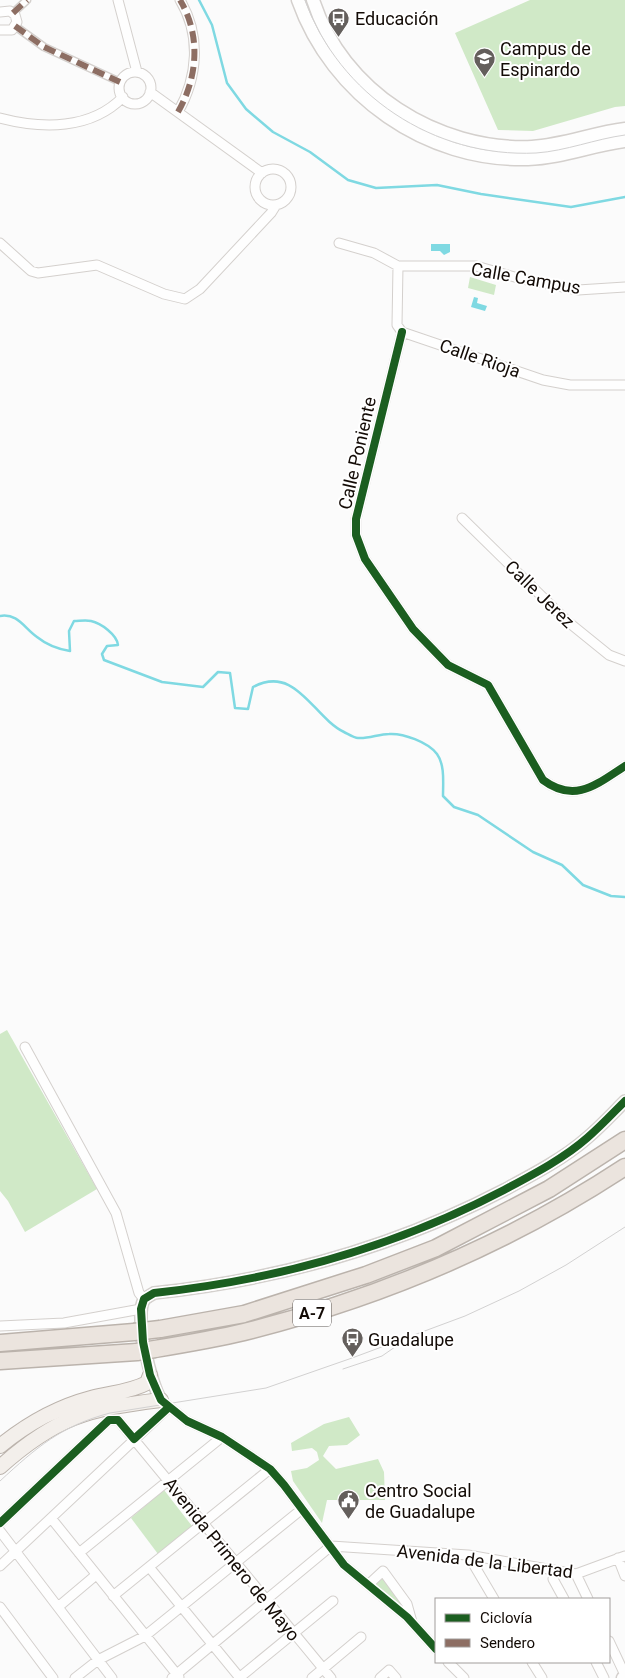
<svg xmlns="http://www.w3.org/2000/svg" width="625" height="1678" font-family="Roboto,sans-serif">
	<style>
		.green { fill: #d0e9c7 }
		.water { fill: #7fd9e2 }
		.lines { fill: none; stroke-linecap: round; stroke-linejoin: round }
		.stream { stroke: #7fd9e2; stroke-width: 2.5 }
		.pedestrian-casing { stroke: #d4d0cd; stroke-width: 9 }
		.minor-casing { stroke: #d4d0cd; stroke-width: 11 }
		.tertiary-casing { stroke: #d4d0cd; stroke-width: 14 }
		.secondary-casing { stroke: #d4d0cd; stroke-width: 15 }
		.primary-casing { stroke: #bbb3ac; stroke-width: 16 }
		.motorway-casing { stroke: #bbb3ac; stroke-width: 19 }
		.pedestrian { stroke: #fefefe; stroke-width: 6 }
		.minor { stroke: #fefefe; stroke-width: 9 }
		.tertiary { stroke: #fefefe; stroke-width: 11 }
		.secondary { stroke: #fefefe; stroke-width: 12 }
		.primary { stroke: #f3efeb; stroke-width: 14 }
		.motorway { stroke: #ebe4de; stroke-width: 16 }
		.tram { stroke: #d2d1d1; stroke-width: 1 }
		.motorway-bridge-casing { stroke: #bbb3ac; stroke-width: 19; stroke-linecap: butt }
		.motorway-bridge { stroke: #ebe4de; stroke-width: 16 }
		.quiet { stroke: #8d6e63; stroke-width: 6; stroke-dasharray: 12 6; stroke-linecap: butt }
		.cycleway-casing { stroke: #fff; stroke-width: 11 }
		.cycleway { stroke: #1b5e20; stroke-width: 8 }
		.labels { text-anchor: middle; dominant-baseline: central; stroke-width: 4; stroke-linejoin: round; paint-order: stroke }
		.shield { fill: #fff; stroke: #5a5451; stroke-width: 1 }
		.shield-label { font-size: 16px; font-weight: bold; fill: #130b06 }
		.poi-label { font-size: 18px; fill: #130b06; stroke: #fff; text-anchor: start }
		.street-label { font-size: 18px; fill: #130b06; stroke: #fff }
	</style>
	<rect width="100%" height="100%" fill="#fbfbfb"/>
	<path class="green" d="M530,0H625V106L615,107L533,131L498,130L455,33Z
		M470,277L496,285L494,295L468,288Z
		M7,1030L97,1189L25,1232L8,1201L0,1191V1034Z
		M349,1417L360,1435L347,1445L329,1446L323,1456L336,1469L378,1459L384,1472L385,1500H327L322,1523L293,1481L291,1471L307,1468L319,1460L317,1452L312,1448L292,1451L291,1443L324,1424Z
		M164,1490L192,1526L158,1554L131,1518Z
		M383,1578L403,1605H399L374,1585Z"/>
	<path class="water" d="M431,244H450V252L444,255L440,251H431Z
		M474,297L478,298L477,303L487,306L485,311L471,307Z"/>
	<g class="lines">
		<path class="stream" d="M199,0L212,25L227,83L246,109L273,132L310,152L348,180L376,188L437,185L481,194L571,207L625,197
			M0,616C18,613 24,628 37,637C47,645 57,649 70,651L69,631L74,621C79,621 86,620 91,621C101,623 117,635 118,645L107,646L102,654L104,660L162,682L203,687L218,672L230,673L235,708L248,709L253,687C296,664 313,717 344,732C348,734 354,738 358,738C368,739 379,734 389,734C403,733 428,742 437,754C445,765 443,783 443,796L454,807L478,815L533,852L562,865L583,885L611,896L625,897"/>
		<defs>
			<path id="pedestrian" d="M13,13L27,0
				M15,26L44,47L120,82"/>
			<path id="minor" d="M118,0L137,72
				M0,12L10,11L15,15L17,22L12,30H0
				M119 88a16 16 0 1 1 32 0a16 16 0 1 1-32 0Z
				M150,92L262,173
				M178,112C198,77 201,35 180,0
				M0,118C42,129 91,130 123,97
				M255 187a18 18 0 1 1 36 0a18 18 0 1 1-36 0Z
				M0,243L31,271L38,273L97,265L164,294L185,299L200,289L271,213L276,205
				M339,243L374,253L398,266H476L518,278L578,290L625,287
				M398,266L397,325L402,332L543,380L570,385H625
				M402,332L356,519V535L365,559L413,629L448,665L488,685L543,780C575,804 597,784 625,766
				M462,518L567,621L609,655L625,661
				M25,1047L116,1213L139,1293L144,1299
				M0,1326L64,1323L141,1309
				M161,1400L187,1421L222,1437L270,1469L284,1485L344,1565L407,1617L436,1649
				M51,1518L179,1677
				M0,1523L109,1420H118L331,1678
				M0,1531L112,1678
				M331,1546L468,1555L576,1574L625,1556
				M79,1553L222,1437
				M468,1555L494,1599
				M618,1558L625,1576
				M0,1566L168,1408
				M149,1567L240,1678
				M576,1574L588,1599
				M553,1579L564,1599
				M369,1584L383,1571L407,1604L412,1622
				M113,1596L270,1469
				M0,1607L53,1678
				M58,1607L96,1575
				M609,1641L625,1675
				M448,1662L464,1678
				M532,1662L542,1678
				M596,1662L604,1678
				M75,1678L98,1660L145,1636L302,1509
				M172,1678L331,1546
				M239,1678L333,1601
				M312,1678L361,1637
				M380,1678L389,1670L396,1678"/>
			<path id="tertiary" d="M161,1400C151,1385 134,1315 144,1300C146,1297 151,1295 154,1293C276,1280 395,1247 504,1190C532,1175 563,1159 587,1138C601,1126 613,1113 625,1101"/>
			<path id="secondary" d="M298,0C332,96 426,162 528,159C562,158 592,145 625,141
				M313,0C342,91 437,151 532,147C564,145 593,133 625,129
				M623,1678L625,1677"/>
			<path id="primary" d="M0,1446C27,1424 57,1407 91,1398C110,1393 130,1392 147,1383L150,1375
				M0,1467C56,1417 87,1409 161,1400"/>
			<path id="motorway" d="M160,1329L244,1314L366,1275L436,1248L549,1189L625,1140
				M0,1343L134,1332
				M155,1349C185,1344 215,1339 244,1332C380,1298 508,1244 625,1167
				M0,1361L137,1352"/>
		</defs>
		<use href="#pedestrian" class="pedestrian-casing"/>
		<use href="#minor" class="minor-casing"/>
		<use href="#tertiary" class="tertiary-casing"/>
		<use href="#secondary" class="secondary-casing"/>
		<use href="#primary" class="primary-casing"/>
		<use href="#motorway" class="motorway-casing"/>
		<use href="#pedestrian" class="pedestrian"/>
		<use href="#minor" class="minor"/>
		<use href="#tertiary" class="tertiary"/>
		<use href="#secondary" class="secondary"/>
		<use href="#primary" class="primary"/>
		<use href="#motorway" class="motorway"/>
		<path class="tram" d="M305,0C339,95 434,158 536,153C566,151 595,139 625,135
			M343,1369L382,1356L395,1347
			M0,1481C37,1447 61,1426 110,1413L266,1388L352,1358L465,1316L519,1291L566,1265L625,1227"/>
		<defs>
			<path id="motorway-bridge" d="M134,1332L160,1329
				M137,1352L155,1349"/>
		</defs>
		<use href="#motorway-bridge" class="motorway-bridge-casing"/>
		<use href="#motorway-bridge" class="motorway-bridge"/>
		<path class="quiet" d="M13,13L27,0
			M15,26L44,47L120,82
			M178,112C198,77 201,35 180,0"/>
		<defs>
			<path id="cycleway" d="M402,332L356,519V535L365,559L413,629L448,665L488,685L543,780C575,804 597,784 625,766
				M0,1523L109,1420H118L134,1439L168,1408
				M436,1649L407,1617L344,1565L284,1485L270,1469L222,1437L187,1421L161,1400L150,1375L143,1342L141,1309L144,1299L154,1293C276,1280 395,1247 504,1190C532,1175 563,1159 587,1138C601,1126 613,1113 625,1101"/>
		</defs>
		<use href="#cycleway" class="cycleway-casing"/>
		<use href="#cycleway" class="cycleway"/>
	</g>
	<defs>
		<symbol id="bus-pin" viewBox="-11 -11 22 30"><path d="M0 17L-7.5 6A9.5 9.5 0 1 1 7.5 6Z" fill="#645f5c" stroke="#fff"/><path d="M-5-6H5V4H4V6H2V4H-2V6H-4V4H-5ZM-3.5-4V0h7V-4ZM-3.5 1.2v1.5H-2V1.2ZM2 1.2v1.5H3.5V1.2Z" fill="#fff"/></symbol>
		<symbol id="university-pin" viewBox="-11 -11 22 30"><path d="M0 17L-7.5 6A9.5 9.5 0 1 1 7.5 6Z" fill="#645f5c" stroke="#fff"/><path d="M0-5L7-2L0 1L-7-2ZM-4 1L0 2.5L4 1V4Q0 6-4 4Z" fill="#fff"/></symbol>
		<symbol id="civic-pin" viewBox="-11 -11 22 30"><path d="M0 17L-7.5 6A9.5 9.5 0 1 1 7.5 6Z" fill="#645f5c" stroke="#fff"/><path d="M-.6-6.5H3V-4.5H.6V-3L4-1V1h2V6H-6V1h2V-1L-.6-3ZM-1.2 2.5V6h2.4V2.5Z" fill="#fff"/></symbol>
	</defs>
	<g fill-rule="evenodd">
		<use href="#bus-pin" x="326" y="6" width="25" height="34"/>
		<use href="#university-pin" x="472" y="46" width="25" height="34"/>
		<use href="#bus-pin" x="340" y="1326" width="25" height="34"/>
		<use href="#civic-pin" x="336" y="1488" width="25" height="34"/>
	</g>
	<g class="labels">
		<rect class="shield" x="293" y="1299.5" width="38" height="27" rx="4"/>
		<g class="shield-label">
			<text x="312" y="1313">A-7</text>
		</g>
		<g class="poi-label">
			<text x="355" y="18">Educación</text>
			<text x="500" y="48">Campus de<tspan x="500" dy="21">Espinardo</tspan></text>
			<text x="368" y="1339">Guadalupe</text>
			<text x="365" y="1490">Centro Social<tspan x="365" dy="21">de Guadalupe</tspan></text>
		</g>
		<g class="street-label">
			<text transform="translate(526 278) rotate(10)">Calle Campus</text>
			<text transform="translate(480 358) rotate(19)">Calle Rioja</text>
			<text transform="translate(357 453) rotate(-77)">Calle Poniente</text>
			<text transform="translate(540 594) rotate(44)">Calle Jerez</text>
			<text transform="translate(232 1559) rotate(51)">Avenida Primero de Mayo</text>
			<text transform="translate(485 1561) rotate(7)">Avenida de la Libertad</text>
		</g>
	</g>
	<rect x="435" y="1598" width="175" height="65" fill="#ffffff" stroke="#a19d9b"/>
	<rect x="445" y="1614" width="25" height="8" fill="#1b5e20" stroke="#a19d9b"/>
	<text x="480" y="1623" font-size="15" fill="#130b06">Ciclovía</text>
	<rect x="445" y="1639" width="25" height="8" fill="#8d6e63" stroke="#a19d9b"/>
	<text x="480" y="1648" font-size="15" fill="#130b06">Sendero</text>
</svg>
